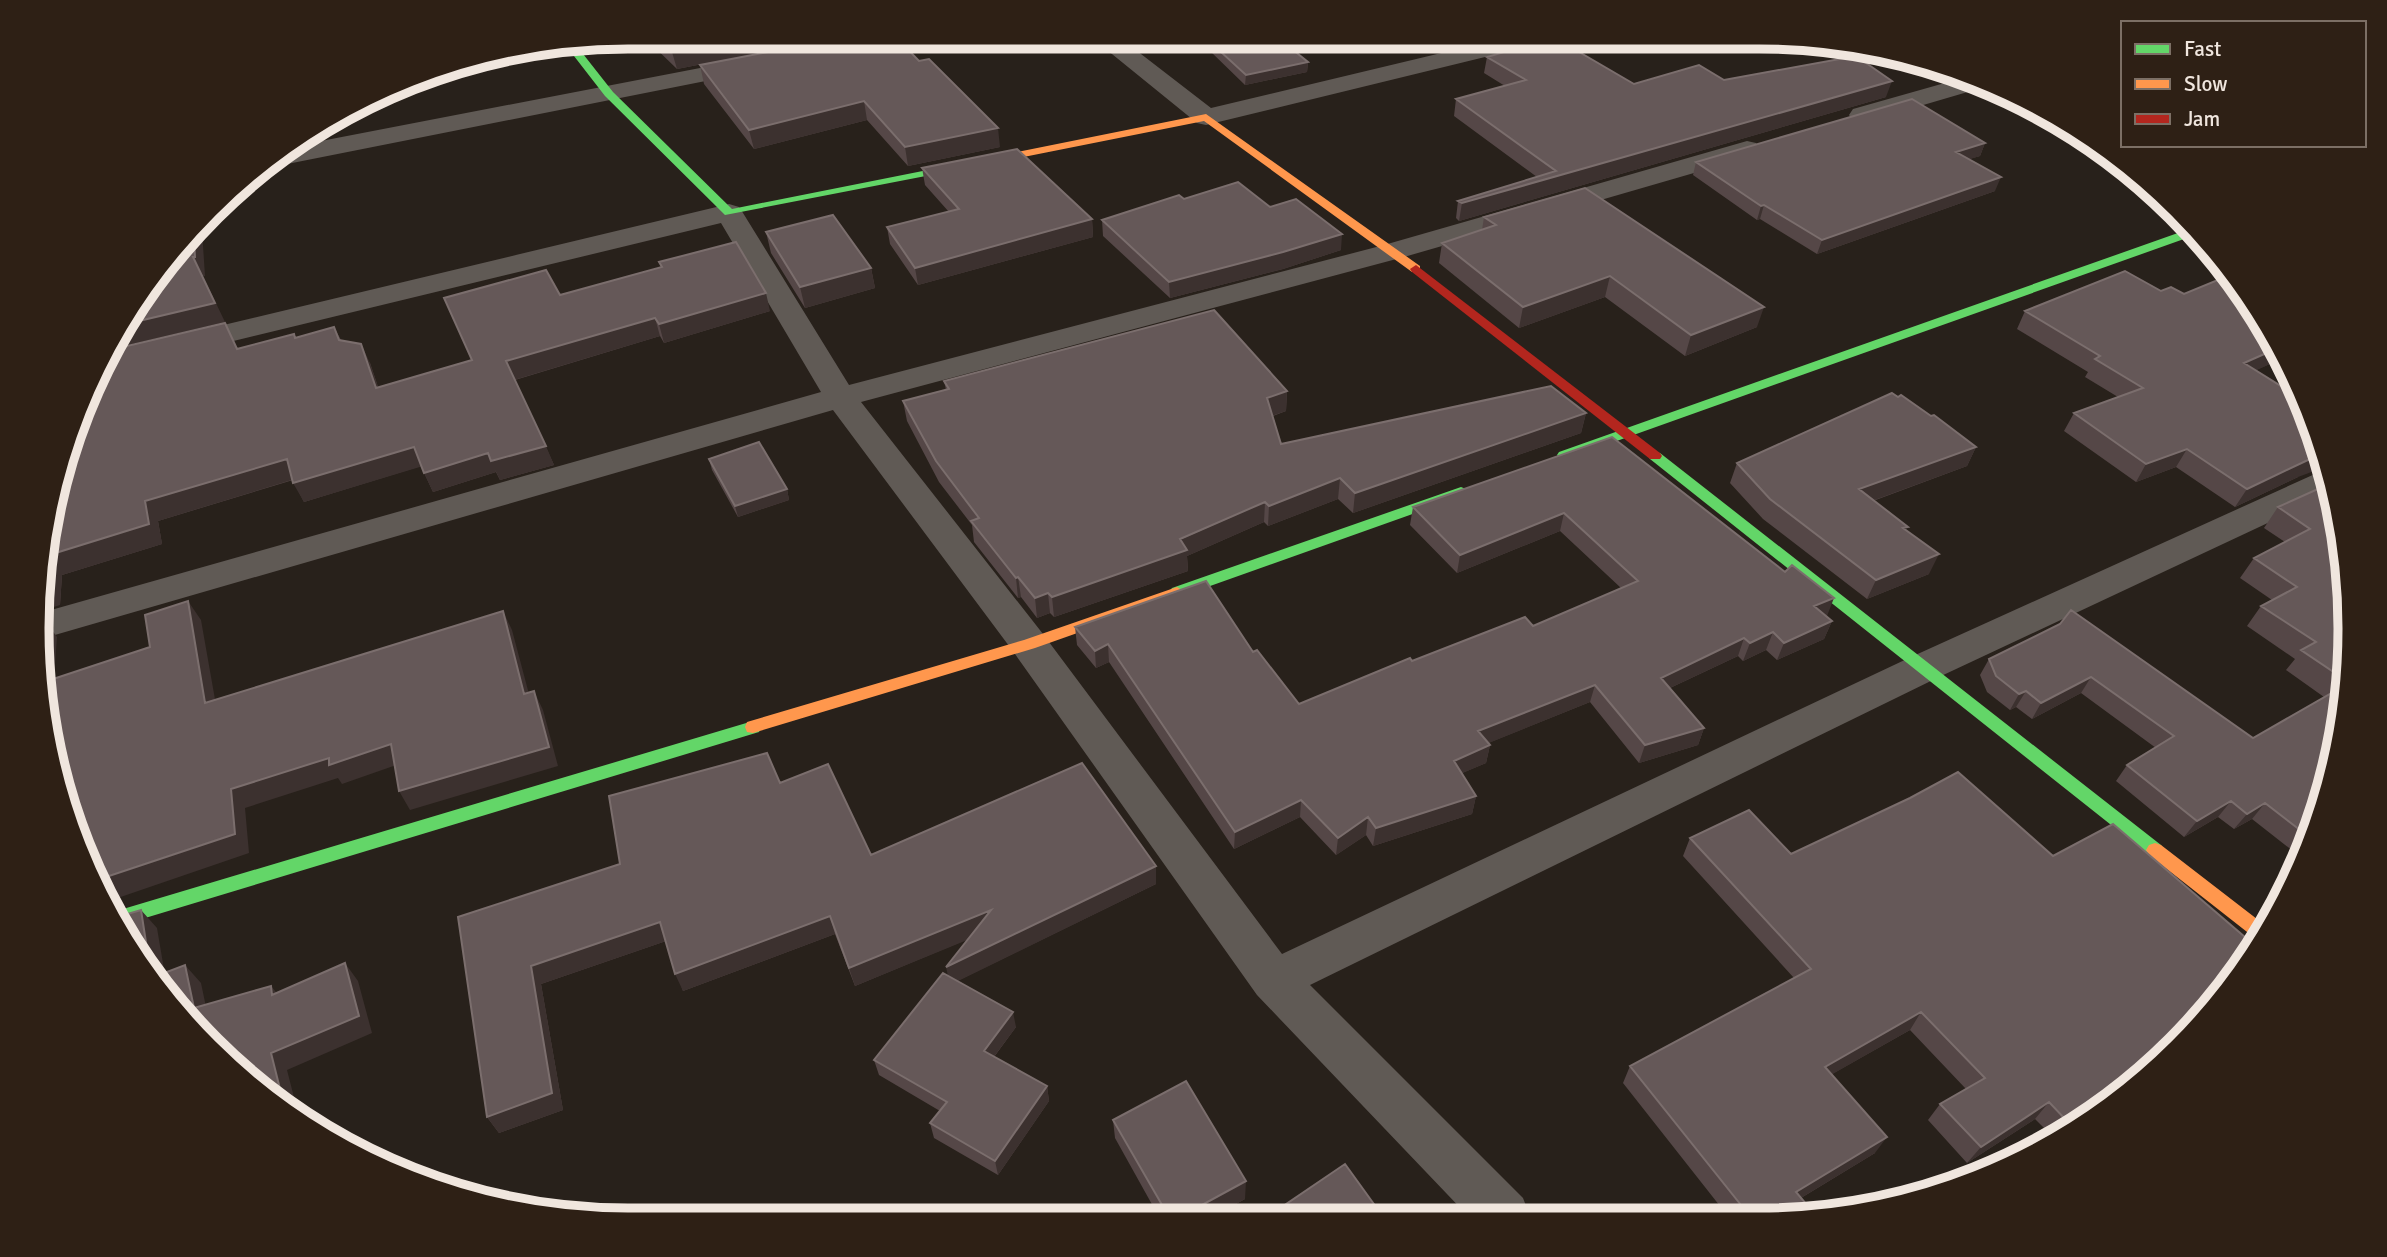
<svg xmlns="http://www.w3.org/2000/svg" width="2387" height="1257" font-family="Signika,sans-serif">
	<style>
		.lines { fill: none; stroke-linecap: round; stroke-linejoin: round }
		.street { fill: #605a55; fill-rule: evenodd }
		.fast { fill: #63d668; fill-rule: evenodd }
		.slow { fill: #ff974d; fill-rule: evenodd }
		.jam { fill: #b3261e; fill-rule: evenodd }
		.wall { fill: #554747 }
		.shaded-wall { fill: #3c312f }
		.building { fill: #655858; stroke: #7b6e6d; stroke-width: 2 }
		.rim { fill: none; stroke: #f0e6de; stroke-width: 9 }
	</style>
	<rect width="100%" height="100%" fill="#28211b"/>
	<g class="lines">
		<path class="street" d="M1091,37H1119L1211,108L1504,38H1545L1542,43L1206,125L1197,123Z
			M752,58L761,60L764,65L761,70L267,168L261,167L268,159L290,147Z
			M1966,77L1988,86L1862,123L1853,121L1849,115L1853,109Z
			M1747,141L1756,143L1760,149L1756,155L1404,257L861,402L1043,634L1282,954L1911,657L2326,469L2332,493L1939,677L1310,985L1523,1198L1530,1216H1468L1257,995L1015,654L833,410L41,639L44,612L821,392L721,223L180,354L169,352L164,345L169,338L729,204L739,207L743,213L849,385L1384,245Z"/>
		<path class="fast" d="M576,45L613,92L732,209L998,156L1004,159L998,162L725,215L605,96L567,47Z
			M2192,228L2198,234L1569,458H1559L1557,455L1559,452Z
			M1655,452L1660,453L2161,845L2164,850L2161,855L2155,857L2149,855L1650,459L1648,456L1650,453Z
			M1461,487L1466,489L1468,492L1466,495L1182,596H1172L1169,592L1172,588Z
			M753,721L759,722L761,727L759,732L122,925L113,912Z"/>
		<path class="slow" d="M1206,114L1420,266V272H1412L1204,121L998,162L992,159L998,156Z
			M1177,587L1185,592L1182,596L1035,648L753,733L747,732L745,727L747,722L1024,640Z
			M2155,843L2161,845L2266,926L2256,939L2149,855L2146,850L2149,845Z"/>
		<path class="jam" d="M1416,265L1660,453L1662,456L1660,459H1650L1412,272L1410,269Z"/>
	</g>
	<path class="wall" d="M644,37H841L677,69Z
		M846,37L1000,147L908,166L867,120L754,149L704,84L700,65Z
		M1209,41L1308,62L1307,72L1245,85L1209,50Z
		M1487,57L1634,84L1724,80L1886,97L1459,221L1456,218L1458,201L1537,177L1454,116L1456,99L1505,86L1484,73Z
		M1985,143L1980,156L1969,159L1995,191L1817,254L1760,219L1757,220L1693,175L1696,162Z
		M922,168L1092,219L1093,237L918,285L890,244L887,227L949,212L925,185Z
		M1184,199L1270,207L1341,250L1283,269L1170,298L1103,236L1102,220Z
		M1484,217L1757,327L1685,356L1605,297L1519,328L1439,263L1442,243L1482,230Z
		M766,232L871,268L875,288L805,308L771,253Z
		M659,262L770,311L664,343L660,336L515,380L554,465L500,480L496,472L433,492L421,466L304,502L293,480L158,521L162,544L62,575L60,605L57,476L238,349L294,334L296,338L334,327L341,340L370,363L378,387L471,360L560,295L661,267Z
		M2161,291L2184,294L2271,333L2283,358L2256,370L2298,477L2235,507L2176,467L2136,482L2064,431L2074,413L2118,397L2085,377L2088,372L2017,329L2025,311Z
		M944,381L1287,391L1286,411L1273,416L1281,444L1586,413L1581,433L1353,513L1338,499L1268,526L1264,522L1187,556L1188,571L1054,617L1050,613L1037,618L1021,597L1018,598L974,542L972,525L939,482L907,421L903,401L946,390Z
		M1931,416L1976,447L1967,466L1873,501L1906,530L1929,574L1867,599L1763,519L1730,483L1737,463Z
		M1612,437L1832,621L1824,639L1777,660L1766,650L1743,661L1738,656L1670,688L1704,728L1698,745L1639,763L1590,702L1488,743L1490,745L1486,763L1462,773L1476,796L1472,814L1373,846L1366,835L1336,855L1300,817L1234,849L1109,662L1096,668L1077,645L1075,627L1253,652L1299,704L1412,661L1533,626L1621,588L1560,531L1457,573L1410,525L1413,507Z
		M709,459L787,489L789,500L738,517L712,470Z
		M2329,484L2349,668L2330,782L2304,851L2298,855L2252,819L2234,829L2218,817L2184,837L2116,781L2127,765L2156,748L2081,693L2032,719L2016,707L2010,710L1987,692L1980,675L1989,659L2060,624L2253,738L2324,697L2286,670L2295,659L2247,626L2261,606L2272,600L2240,578L2254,558L2285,542L2264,528L2278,507Z
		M780,783L871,855L1156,884L957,981L1016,1027L994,1057L1047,1086L1049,1101L998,1175L934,1138L930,1123L940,1111L879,1075L874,1060L948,976L968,939L855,986L835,934L683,991L666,941L541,984L563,1110L499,1133L487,1117L458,917L620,864Z
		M1690,838L1791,854L2053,856L2253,944L2051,1135L2035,1119L1967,1163L1928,1120L1940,1104L1966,1089L1910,1030L1832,1074L1875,1153L1801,1198V1215H1727L1623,1083L1630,1066L1794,978L1683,856Z
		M1113,1120L1245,1199L1212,1217H1159L1115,1138Z"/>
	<path class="shaded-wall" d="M750,37H841L677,69L672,52Z
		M1308,62L1307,72L1245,85L1246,75Z
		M1892,81L1886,97L1459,221L1462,203Z
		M864,101L867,120L754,149L749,130Z
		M998,128L1000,147L908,166L905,147Z
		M1985,143L1980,156L1951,165L1956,152Z
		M2001,177L1995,191L1817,254L1822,240Z
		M1764,205L1760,219L1757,220L1761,206Z
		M1092,219L1093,237L918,285L915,268Z
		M202,230L205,276H203L225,322L115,348L126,324L193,257L194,238Z
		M1342,234L1341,250L1283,269L1170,298L1169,282Z
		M871,268L875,288L805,308L800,287Z
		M1610,276L1605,297L1519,328L1523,307Z
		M766,293L770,311L664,343L659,324Z
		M1764,307L1757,327L1685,356L1691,335Z
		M655,318L660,336L514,380L506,361Z
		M361,344L370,363L385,407L376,388Z
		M2278,348L2283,358L2233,381L2244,363Z
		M1287,391L1286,411L1266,418L1267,398Z
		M1586,413L1581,433L1353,513L1355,493Z
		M546,446L554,465L500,480L491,461Z
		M414,447L423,466L304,502L293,483Z
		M1976,447L1967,466L1850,509L1859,489Z
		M2187,449L2176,467L2136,482L2146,464Z
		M488,453L496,472L433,492L424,473Z
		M2323,454L2325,467L2298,477L2235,507L2247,489L2310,459Z
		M287,459L298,478L158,521L162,544L62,575L60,605L44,610L49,555L145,501Z
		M1340,478L1338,499L1268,526L1269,506Z
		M787,489L789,500L738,517L735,506Z
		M1265,502L1264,522L1187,556L1188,571L1054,617L1052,597Z
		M1564,513L1560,531L1457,573L1460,555Z
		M1939,554L1929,574L1867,599L1876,580Z
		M1018,577L1021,597L1018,598L1016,578Z
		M1048,593L1050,613L1037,618L1035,598Z
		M1834,598L1827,616L1814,606Z
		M188,601L201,620L219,722L205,703Z
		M503,611L512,630L534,713L524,694Z
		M43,618L57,637L52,704L42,691L38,668Z
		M1832,621L1824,639L1777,660L1784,643Z
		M1773,632L1766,650L1743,661L1750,643Z
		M1744,638L1738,656L1655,695L1661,678Z
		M1108,644L1109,662L1096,668L1095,651Z
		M2091,677L2081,693L2032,719L2041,703Z
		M1595,685L1590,702L1474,749L1478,731Z
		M534,691L543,710L558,766L410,810L399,791Z
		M2026,691L2016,707L2010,710L2019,694Z
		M1704,728L1698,745L1639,763L1645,745Z
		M391,744L402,763L342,784L338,778L245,808L249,853L106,902L98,890L94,881L231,789L329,758Z
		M1490,745L1486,763L1451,778L1454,761Z
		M1476,796L1472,814L1373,846L1376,828Z
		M1301,800L1300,817L1234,849L1235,832Z
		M2231,801L2218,817L2184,837L2197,821Z
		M2265,803L2252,819L2234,829L2247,814Z
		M1368,817L1366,835L1336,855L1338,838Z
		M1156,866V884L950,985L946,967Z
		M141,910L157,928L167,987L149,962Z
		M991,910L994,929L855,986L849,968Z
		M830,916L835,934L683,991L675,974Z
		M660,922L669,940L541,984L563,1110L499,1133L487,1117L531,966Z
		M345,963L358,981L372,1033L287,1070L297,1109L277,1095L271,1053Z
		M185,965L201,983L210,1026L194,1008Z
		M271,986L285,1003L272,995Z
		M1013,1012L1016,1027L987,1066L984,1051Z
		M1921,1012L1910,1030L1815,1084L1825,1067Z
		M2156,1063L2133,1084L2051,1135L2065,1119Z
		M1047,1086L1049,1101L998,1175L995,1161Z
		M2049,1102L2035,1119L1967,1163L1981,1147Z
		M1887,1137L1875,1153L1786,1207L1796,1192Z
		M1246,1181L1245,1199L1212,1217H1180Z
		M1807,1205L1801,1215H1792Z
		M1376,1207L1374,1217H1362Z"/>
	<path class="building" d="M657,37H750L672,52Z
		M846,37H896L919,61L929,59L998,128L905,147L864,101L749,130L700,65Z
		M1221,37H1277L1308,62L1246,75L1209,41Z
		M1551,38H1555L1634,84L1699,65L1724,80L1856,56L1892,81L1462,203L1458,201L1556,171L1456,99L1526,80L1487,57Z
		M1912,99L1985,143L1956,152L2001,177L1822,240L1764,205L1761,206L1696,162Z
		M1017,149L1092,219L915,268L887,227L959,209L922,168Z
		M1238,182L1270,207L1296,199L1342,234L1283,252L1169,282L1102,220L1179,195L1184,199Z
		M1585,188L1764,307L1691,335L1610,276L1523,307L1442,243L1496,225L1484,217Z
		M833,215L871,268L800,287L766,232Z
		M194,238L195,257H193L215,303L126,324L136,300Z
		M736,242L766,293L659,324L655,318L506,361L546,446L491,461L488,453L424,473L414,447L293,483L287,459L145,501L149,524L49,555L57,476L114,349L225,323L237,349L294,334L295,338L334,327L339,340L361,344L376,388L472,360L444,298L546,270L560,295L662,267L659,262Z
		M2125,271L2161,291L2171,287L2184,294L2230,275L2271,333L2278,348L2244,363L2300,398L2319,439L2323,454L2310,459L2247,489L2187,449L2146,464L2074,413L2143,388L2095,359L2100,356L2025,311Z
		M1214,310L1287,391L1267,398L1281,444L1551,386L1586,413L1355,493L1340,478L1269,506L1265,502L1180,539L1187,550L1052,597L1048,593L1035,598L1018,577L1016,578L971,521L979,518L936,461L903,401L949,389L944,381Z
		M1892,393L1898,397L1901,395L1931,416L1934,415L1976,447L1859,489L1908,527L1903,528L1939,554L1876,580L1770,499L1737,463Z
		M1612,437L1785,572L1792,565L1834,598L1814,606L1832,621L1784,643L1773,632L1750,643L1744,638L1661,678L1704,728L1645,745L1595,685L1478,731L1490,745L1454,761L1476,796L1376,828L1368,817L1338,838L1301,800L1235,832L1108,644L1095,651L1075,627L1206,581L1253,652L1257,650L1299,704L1410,658L1412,661L1525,617L1533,626L1638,581L1564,513L1460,555L1413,507Z
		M759,442L787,489L735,506L709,459Z
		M2329,484L2345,552L2349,668L2347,681L2301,650L2316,642L2261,606L2297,587L2254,558L2310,529L2278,507Z
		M188,601L205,703L503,611L524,694L534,691L549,747L399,791L391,744L329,765V758L231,789L235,834L94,881L57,781L41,683L150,647L145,615Z
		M2071,610L2253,738L2330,694L2343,701L2330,782L2309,837L2265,803L2247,814L2231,801L2197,821L2127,765L2174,736L2091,677L2041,703L2026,691L2019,694L1996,676L1989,659L2060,624Z
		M767,753L780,783L828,764L871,855L1082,763L1156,866L946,967L991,910L849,968L830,916L675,974L660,922L531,966L552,1093L487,1117L458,917L620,864L609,796Z
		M1958,772L2053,856L2113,824L2253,944L2204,1018L2156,1063L2065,1119L2049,1102L1981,1147L1940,1104L1985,1078L1921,1012L1825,1067L1887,1137L1796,1192L1807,1205L1792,1215H1749L1630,1066L1811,969L1690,838L1749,810L1791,854L1910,798Z
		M141,910L149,962L117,917Z
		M345,963L359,1016L271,1053L281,1093L277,1095L210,1047L159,975L185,965L194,1008L271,986L272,995Z
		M943,973L1013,1012L984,1051L1047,1086L995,1161L930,1123L947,1102L874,1060Z
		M1186,1081L1246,1181L1180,1217H1169L1113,1120Z
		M1345,1164L1376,1207L1362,1217H1267Z"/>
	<path d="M0 0H2387V1257H0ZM628 49H1759A579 579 0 0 1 2338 628V629A579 579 0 0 1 1759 1208H628A579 579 0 0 1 49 629V628A579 579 0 0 1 628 49Z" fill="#2e2015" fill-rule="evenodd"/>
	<path class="rim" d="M628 49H1759A579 579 0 0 1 2338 628V629A579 579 0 0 1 1759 1208H628A579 579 0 0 1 49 629V628A579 579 0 0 1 628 49Z"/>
	<rect x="2121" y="21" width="245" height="126" fill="#2e2015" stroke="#7c6f65" stroke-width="2"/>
	<rect x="2135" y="44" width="35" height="10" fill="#63d668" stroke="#7c6f65" stroke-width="2"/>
	<text x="2184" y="56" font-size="21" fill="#f0e6de">Fast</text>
	<rect x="2135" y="79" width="35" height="10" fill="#ff974d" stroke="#7c6f65" stroke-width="2"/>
	<text x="2184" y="91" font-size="21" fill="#f0e6de">Slow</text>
	<rect x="2135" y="114" width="35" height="10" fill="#b3261e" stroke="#7c6f65" stroke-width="2"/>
	<text x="2184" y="126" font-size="21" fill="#f0e6de">Jam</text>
</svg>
